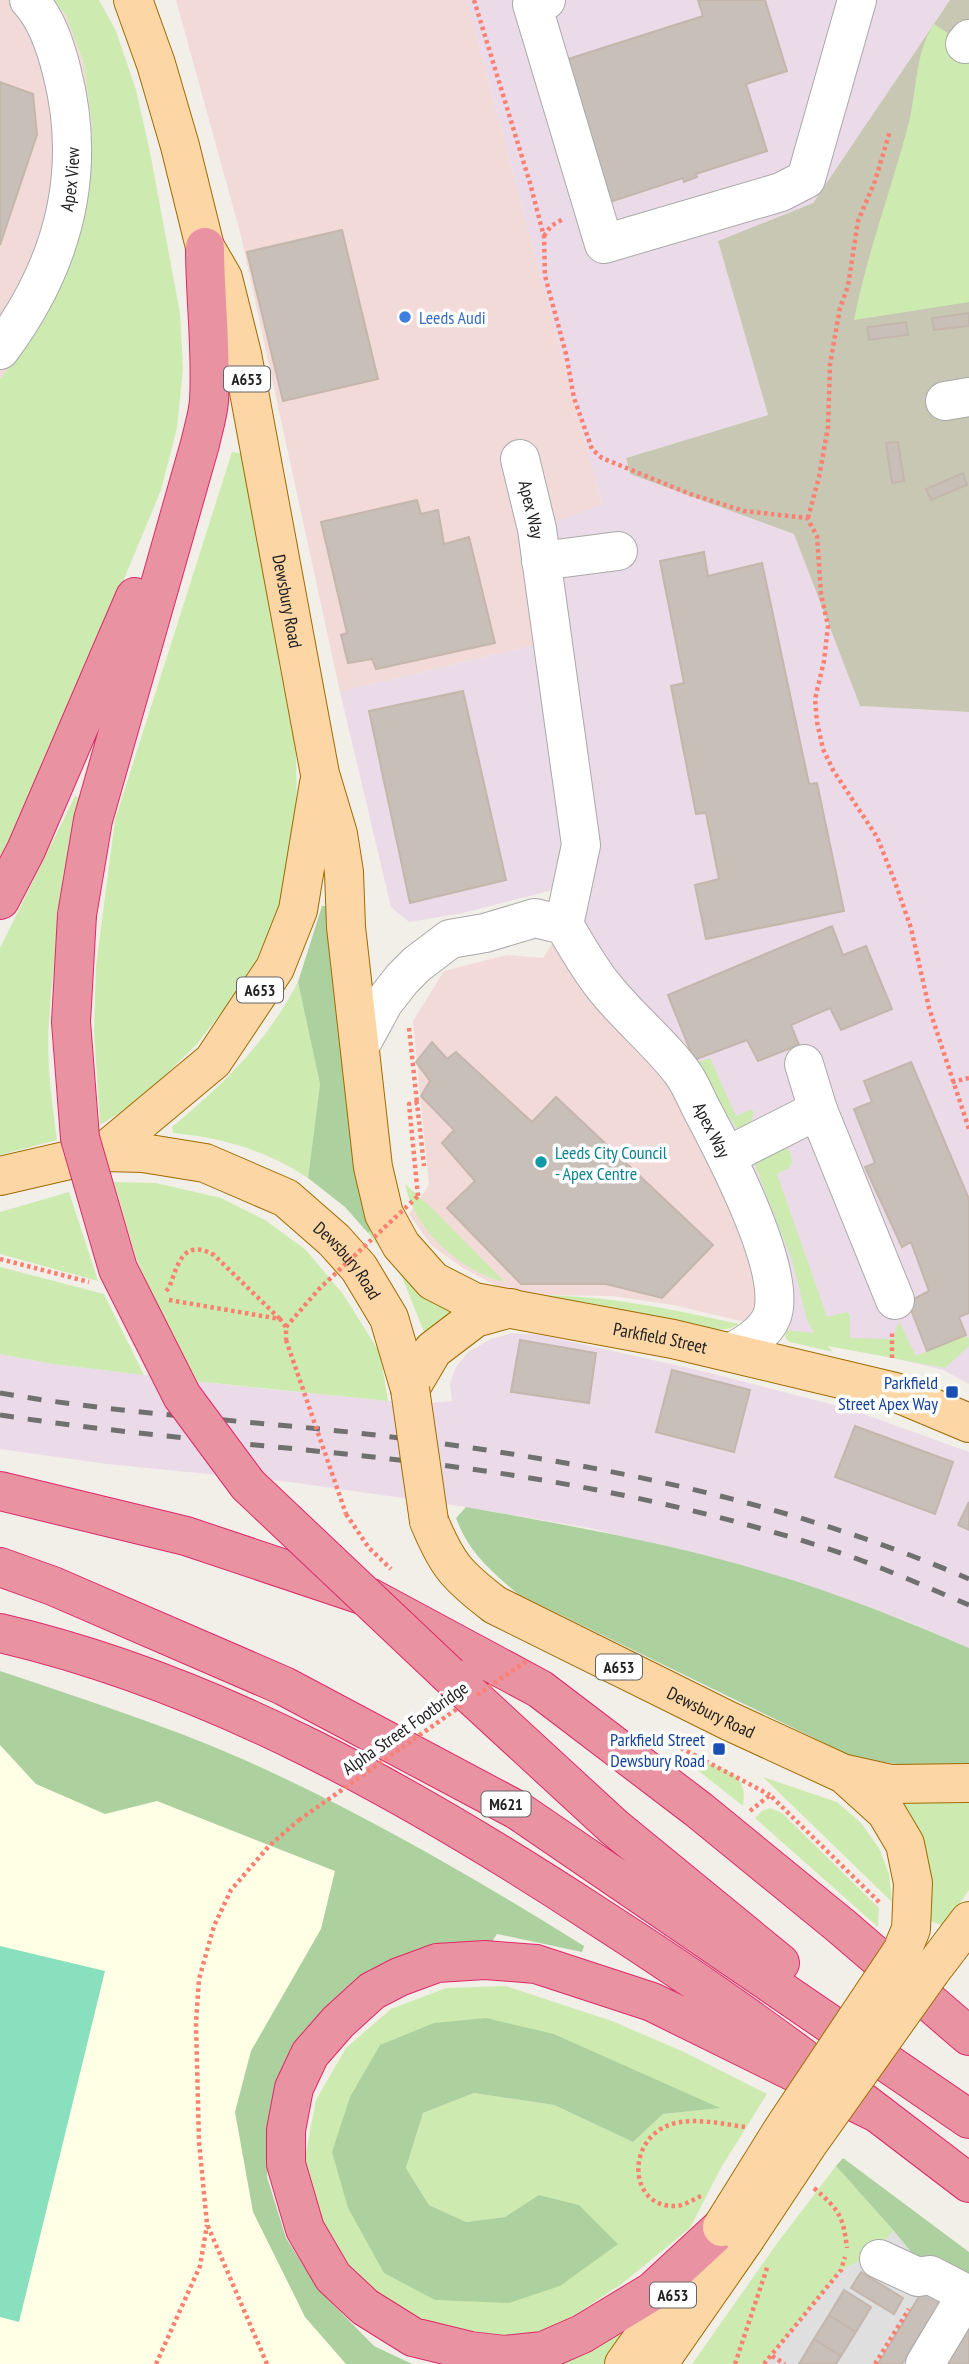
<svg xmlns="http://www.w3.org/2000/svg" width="969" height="2364" font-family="'PT Sans Narrow',sans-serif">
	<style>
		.residential { fill: #e0dfdf }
		.commercial { fill: #f2dad9 }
		.industrial { fill: #ebdbe8 }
		.education { fill: #ffffe5 }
		.construction { fill: #c7c7b4 }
		.grass { fill: #cdebb0; fill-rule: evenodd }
		.forest { fill: #add19e }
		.pitch { fill: #88e0be }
		.building { fill: #c7bfb8; stroke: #c4b6ab; stroke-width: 2 }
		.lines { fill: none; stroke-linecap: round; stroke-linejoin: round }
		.minor-casing { stroke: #a9a9a9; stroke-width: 40 }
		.major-casing { stroke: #a06b00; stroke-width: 40 }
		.highway-casing { stroke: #dc2a67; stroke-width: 40 }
		.path { stroke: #fa8072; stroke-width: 4.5; stroke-dasharray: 3.5 3.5; stroke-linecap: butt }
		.minor { stroke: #fff; stroke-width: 38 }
		.major { stroke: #fcd6a4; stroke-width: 38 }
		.highway { stroke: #e892a2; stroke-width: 38 }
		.rail { stroke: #707070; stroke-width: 5; stroke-dasharray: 14 14; stroke-linecap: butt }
		.major-bridge-casing { stroke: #a06b00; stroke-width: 40; stroke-linecap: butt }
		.highway-bridge-casing { stroke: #dc2a67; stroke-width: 40; stroke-linecap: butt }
		.path-bridge { stroke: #fa8072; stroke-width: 4.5; stroke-dasharray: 3.5 3.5; stroke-linecap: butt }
		.major-bridge { stroke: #fcd6a4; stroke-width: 38 }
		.highway-bridge { stroke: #e892a2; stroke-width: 38 }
		.shop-dot { fill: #3f7fe0; stroke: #fff; stroke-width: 2.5 }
		.culture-dot { fill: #0f9aa8; stroke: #fff; stroke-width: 2.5 }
		.transit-dot { fill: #1a4fb4; stroke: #fff; stroke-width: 2.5 }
		.labels { text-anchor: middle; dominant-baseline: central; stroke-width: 7; stroke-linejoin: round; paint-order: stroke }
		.shield { fill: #fff; stroke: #646464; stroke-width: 2 }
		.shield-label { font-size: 16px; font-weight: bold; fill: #222 }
		.street-label { font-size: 18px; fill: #222; stroke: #fff }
		.shop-label { font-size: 18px; fill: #366cbe; stroke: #fff; text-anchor: start }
		.culture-label { font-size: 18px; fill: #0d838f; stroke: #fff; text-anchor: start }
		.transit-label { font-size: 18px; fill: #164399; stroke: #fff; text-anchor: end }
	</style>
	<rect width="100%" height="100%" fill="#f2efe9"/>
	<path class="residential" d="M894,2231L930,2275L969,2364H764L841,2270L866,2258Z"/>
	<path class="commercial" d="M0,0H53L66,15L84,64L92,125L90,178L16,359L0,379Z
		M176,0H467L602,504L552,641L340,692L241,236Z
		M564,925L777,1250L787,1332L673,1305L612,1296L536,1295L503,1289L463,1268L432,1246L409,1214L429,1185L413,1021L444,971L507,955L543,958Z"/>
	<path class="industrial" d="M467,0H950L813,203L718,241L768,415L626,458L630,474L794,533L860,706L969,712V1384L943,1370L787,1332L777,1250L564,925L580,847L549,891L463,913L409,922L391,907L340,692L552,641L537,529L602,504Z
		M513,1333L541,1335L702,1371L850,1409L969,1452V1648L904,1620L769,1573L589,1528L466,1507L290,1482L107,1464L0,1449V1354L53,1364L237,1386L421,1404L452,1401L450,1384L456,1367L468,1352L491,1339Z"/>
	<path class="education" d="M0,1745L36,1784L105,1814L157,1801L335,1871L321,1929L251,2051L235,2112L305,2317L346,2364H0Z"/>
	<path class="construction" d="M950,0H969V712L860,706L794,534L630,474L626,458L768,415L718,241L813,203Z"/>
	<path class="grass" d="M53,0H99L116,31L136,90L150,152L180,313L183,369L177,428L161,490L78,690L0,862V379L16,359L90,178L92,125L84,64L66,15Z
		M934,24L969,47V302L854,320C867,253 892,188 909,122C917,90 915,52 934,24Z
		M232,452L250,454L280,669L296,750L297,821L283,898L249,977L197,1044L141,1099L100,1125L94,1031L96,966L115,820Z
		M75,796L81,798C69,872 53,947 49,1022C46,1062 52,1101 57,1140L0,1155V948Z
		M298,982L320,1084L308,1178C265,1150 224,1138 173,1133L172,1127C224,1084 266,1043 298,982Z
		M710,1058L736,1116L752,1109L754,1113L749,1126L740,1133L693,1064Z
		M786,1148L790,1151L792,1163L789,1168L777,1174L827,1317L847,1312L850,1315V1338L893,1339L897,1326L900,1323L916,1356L966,1336L969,1339V1346L945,1368L828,1346L833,1352L790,1342L786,1339L785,1330L814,1333L807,1320L792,1260L755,1165V1162Z
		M114,1182L156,1183L221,1198L265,1220L305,1249L343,1294L380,1353L388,1401L194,1381L164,1321L136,1258Z
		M405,1184L434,1210L505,1282C461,1272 414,1230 405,1184Z
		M69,1192L98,1281L0,1254V1212Z
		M376,1228L462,1306L428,1342L402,1277L368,1233Z
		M0,1267L104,1294L144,1375L53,1364L0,1354Z
		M536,1295C605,1295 672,1309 739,1324L731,1328L720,1330Z
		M676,1753C690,1758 724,1767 734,1775C744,1782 745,1795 743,1806Z
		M763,1777L837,1802L861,1823L879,1848L889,1874L892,1902Z
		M969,1795V1890L944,1926L920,1917L898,1798Z
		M770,1808L782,1813L879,1908L878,1927L755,1818L762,1811Z
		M506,1986L612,2021L684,2052L767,2094L721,2168L690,2228L623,2283L557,2327L523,2338L415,2330L343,2269L314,2217L305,2158L316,2100L346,2048L391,2009L446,1988ZM554,2034L718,2108L663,2114L633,2142L554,2105L474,2093L423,2113L406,2168L429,2205L466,2222L505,2217L539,2196L579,2205L435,2300L350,2097Z
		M836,2166L894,2231L866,2258L841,2270L764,2364H692L778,2242Z
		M633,2322L603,2364H555Z"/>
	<path class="forest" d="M322,906H330L376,1228L368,1233L345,1207L308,1178L320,1084L298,982Z
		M466,1507C567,1525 670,1543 769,1573C837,1593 904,1620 969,1648V1764L907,1766L853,1757L518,1594C491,1571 469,1553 456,1518Z
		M0,1671C80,1698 162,1724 240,1758C360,1811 473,1877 584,1946L582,1952L497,1934L488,1948L408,1954L271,2112L267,2177L286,2238L318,2289L374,2346L412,2364H346L305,2317L253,2212L235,2112L251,2051L321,1929L335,1871L157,1801L105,1814L36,1784L0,1745Z
		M486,2018L554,2034L720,2108L663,2114L633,2142L554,2105L474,2093L423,2113L406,2168L429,2205L466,2222L505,2217L539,2195L579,2205L618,2244L560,2286L509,2303L435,2300L384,2273L348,2208L332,2152L350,2097L380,2045L434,2023Z
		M843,2158L969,2252V2295L930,2275L894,2231L836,2166Z"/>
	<path class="pitch" d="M0,1946L105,1971L19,2322L0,2317Z"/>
	<path class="building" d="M698,0H765L787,71L746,84L767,151L696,174L697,177L684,182L683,178L610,202L559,62L703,16Z
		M0,82L33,94L37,135L0,245Z
		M342,230L378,379L283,401L247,252Z
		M969,313V326L934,330L932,318Z
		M906,322L908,335L869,340L867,327Z
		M898,442L904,481L892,483L886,443Z
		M963,473L967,485L931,500L926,489Z
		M417,500L421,514L438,510L444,544L469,537L495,643L376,669L372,659L348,663L341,635L347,633L321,522Z
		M704,552L708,576L762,563L809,784L817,783L844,911L706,939L695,885L719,879L706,813L696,814L671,686L684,683L660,561Z
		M463,691L506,880L410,903L369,711Z
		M832,926L843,955L866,946L892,1009L841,1030L830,1008L791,1025L799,1045L758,1061L747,1040L694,1060L668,995Z
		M432,1042L447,1059L456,1052L532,1122L556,1097L713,1245L662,1298L606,1284H521L447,1208L475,1181L442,1143L454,1130L421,1096L430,1081L416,1062Z
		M911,1062L969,1199V1313L959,1317L966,1335L927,1351L908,1302L929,1291L911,1242L902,1247L865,1167L875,1163L854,1109L872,1102L864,1081Z
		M520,1340L596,1353L589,1403L511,1392Z
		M672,1370L750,1390L734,1452L656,1432Z
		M855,1426L953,1462L935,1514L835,1477Z
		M969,1502V1530L958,1525Z
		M861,2272L903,2298L894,2314L851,2288Z
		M844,2290L871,2307L856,2332L829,2315Z
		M923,2290L941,2301L902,2364H878Z
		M829,2315L856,2332L841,2356L814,2339Z
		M969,2327V2364H946Z
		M814,2339L841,2356L836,2364H799Z"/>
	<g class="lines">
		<defs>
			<g id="minor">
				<path d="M546,0L532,4L604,244L781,192L806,179L857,0"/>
				<path d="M965,44L969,39"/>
				<path id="s1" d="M0,350C62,267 88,174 62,72C56,48 47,19 29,0"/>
				<path d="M945,401L969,397"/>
				<path id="s2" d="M520,459L537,529L581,845L564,925"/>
				<path d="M541,561L618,551"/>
				<path id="s3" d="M360,1046L384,1002L402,979L417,964L450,939L485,933L535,918L564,925C577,946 589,969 605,988C628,1017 658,1041 681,1071C689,1081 695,1096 701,1108C725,1153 780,1258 774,1307C772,1329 749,1343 732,1352"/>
				<path d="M804,1064L818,1110"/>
				<path d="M727,1156L818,1110L895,1300"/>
				<path d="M879,2259L918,2277L930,2275L967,2294L925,2364"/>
			</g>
			<g id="major">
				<path id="s4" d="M133,0L156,64L180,146L205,247L223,278L242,354L320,774L338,834L344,872L346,927L373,1167L384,1214L401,1245L433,1281L474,1302L673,1339L895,1392L969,1423"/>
				<path d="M104,1152L213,1061L275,968L298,910L319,783"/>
				<path id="s5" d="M0,1176L104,1152L143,1153L205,1163L286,1198L334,1240L359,1268L389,1318L410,1389"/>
				<path d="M410,1389L433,1350L475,1318L511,1308"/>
				<path id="s6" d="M429,1521C447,1565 457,1576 495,1605L729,1721L844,1774L886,1812L905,1844L913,1883L911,1929L902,1951"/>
				<path d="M846,1774L891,1784L969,1783"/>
				<path d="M931,1971L969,1921"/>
				<path d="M624,2364L696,2263"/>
				<path d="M658,2364L745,2239"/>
			</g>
			<path id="highway" d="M0,900L26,850L135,597
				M77,915L93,820L200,444C203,430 208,415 209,401C212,349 205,298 205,247
				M0,1491L186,1536L371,1598L540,1689L699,1810L841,1926L969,2036
				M0,1567L53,1586L284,1686L517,1810L969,2119
				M0,1633C215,1683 414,1796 597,1916C667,1961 735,2007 802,2057
				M449,1675L614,1827L780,1963
				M859,2099L969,2183
				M722,2227L653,2291L582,2334L543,2351L505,2355L470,2351L413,2337L365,2307L333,2277L305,2229L286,2164V2130L294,2088L310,2054L338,2022L372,1991L399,1977L437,1963L485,1960L536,1964L652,2002L879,2114"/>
		</defs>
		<use href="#minor" class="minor-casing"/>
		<use href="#major" class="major-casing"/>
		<use href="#highway" class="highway-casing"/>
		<path class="path" d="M474,0L530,183L544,237L545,276L566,354L574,398L592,449L602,458L690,494L744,511L807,518L817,536L821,594L828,626L824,661L815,699L817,722L823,749L833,770L877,837L895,882L911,928L929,1008L969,1129
			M544,236L551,226L563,219
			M808,518L819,477L828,427L830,364L840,308L848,286L858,221L875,181L890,131
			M409,1028L417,1103
			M952,1082L969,1078
			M418,1196L409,1104L417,1103L424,1166
			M0,1259L89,1282
			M166,1291L169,1288C178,1264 183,1238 214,1255L280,1319
			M169,1300L280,1319L286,1327V1340
			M892,1358V1332
			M346,1514L369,1548L391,1569
			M662,1738L770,1795
			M750,1811L770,1795L880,1903
			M814,2188C839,2210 843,2215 847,2248
			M701,2196C694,2199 684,2206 676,2206C627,2208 625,2136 675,2123C698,2118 723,2124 745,2127
			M772,2356L785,2364
			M156,2364L200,2266L207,2225
			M267,2364L207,2224L199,2142L196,2023L199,1979L214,1926L231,1890L269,1846L299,1820
			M735,2364L768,2265
			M764,2364L841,2270L845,2257
			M875,2364L909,2309"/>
		<use href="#minor" class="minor"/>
		<use href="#major" class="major"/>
		<use href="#highway" class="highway"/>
		<path class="rail" d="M0,1393C132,1416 267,1421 400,1438C595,1463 788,1501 969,1579
			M0,1415C130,1435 260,1444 390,1459C537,1475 685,1503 826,1548C875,1564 922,1585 969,1605"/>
		<defs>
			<path id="major-bridge" d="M410,1389L429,1521
				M722,2227L783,2129L902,1951
				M745,2239L808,2144L931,1971"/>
			<path id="highway-bridge" d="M77,915L71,1022L80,1138L118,1269L182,1396L248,1485L449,1675"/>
		</defs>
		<use href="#major-bridge" class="major-bridge-casing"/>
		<use href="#highway-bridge" class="highway-bridge-casing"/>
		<path class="path-bridge" d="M286,1327L319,1289L418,1196
			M286,1340L346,1514
			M477,1695L528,1660
			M299,1820L461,1706"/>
		<use href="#major-bridge" class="major-bridge"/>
		<use href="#highway-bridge" class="highway-bridge"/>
	</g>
	<circle class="shop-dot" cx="405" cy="317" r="7"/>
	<circle class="culture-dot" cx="541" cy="1162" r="7"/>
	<g class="transit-dot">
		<rect x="945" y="1385" width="14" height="14" rx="3.5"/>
		<rect x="712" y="1742" width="14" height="14" rx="3.5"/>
	</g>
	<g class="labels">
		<g class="shield">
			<rect x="224" y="366.5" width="46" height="25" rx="5"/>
			<rect x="237" y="977.5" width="46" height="25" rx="5"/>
			<rect x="596" y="1654.5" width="46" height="25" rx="5"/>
			<rect x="481.5" y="1791.5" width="49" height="25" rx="5"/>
			<rect x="650" y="2282.5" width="46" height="25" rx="5"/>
		</g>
		<g class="shield-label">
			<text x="247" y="379">A653</text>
			<text x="260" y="990">A653</text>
			<text x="619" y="1667">A653</text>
			<text x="506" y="1804">M621</text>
			<text x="673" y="2295">A653</text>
		</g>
		<g class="street-label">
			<text stroke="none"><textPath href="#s1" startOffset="187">Apex View</textPath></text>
			<text stroke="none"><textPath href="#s2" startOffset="52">Apex Way</textPath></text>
			<text stroke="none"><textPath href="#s4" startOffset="623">Dewsbury Road</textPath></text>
			<text stroke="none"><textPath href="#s3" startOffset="514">Apex Way</textPath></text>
			<text stroke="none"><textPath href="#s5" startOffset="385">Dewsbury Road</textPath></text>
			<text stroke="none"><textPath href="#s4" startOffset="1564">Parkfield Street</textPath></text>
			<text stroke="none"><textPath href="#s6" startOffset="350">Dewsbury Road</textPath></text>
			<text transform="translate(405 1728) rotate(-35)">Alpha Street Footbridge</text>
		</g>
		<g class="shop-label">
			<text x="419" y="317">Leeds Audi</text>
		</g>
		<g class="culture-label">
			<text x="555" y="1152">Leeds City Council<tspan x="555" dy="21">- Apex Centre</tspan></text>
		</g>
		<g class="transit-label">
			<text x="938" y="1382">Parkfield<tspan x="938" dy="21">Street Apex Way</tspan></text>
			<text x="705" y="1739">Parkfield Street<tspan x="705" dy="21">Dewsbury Road</tspan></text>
		</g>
	</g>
</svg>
